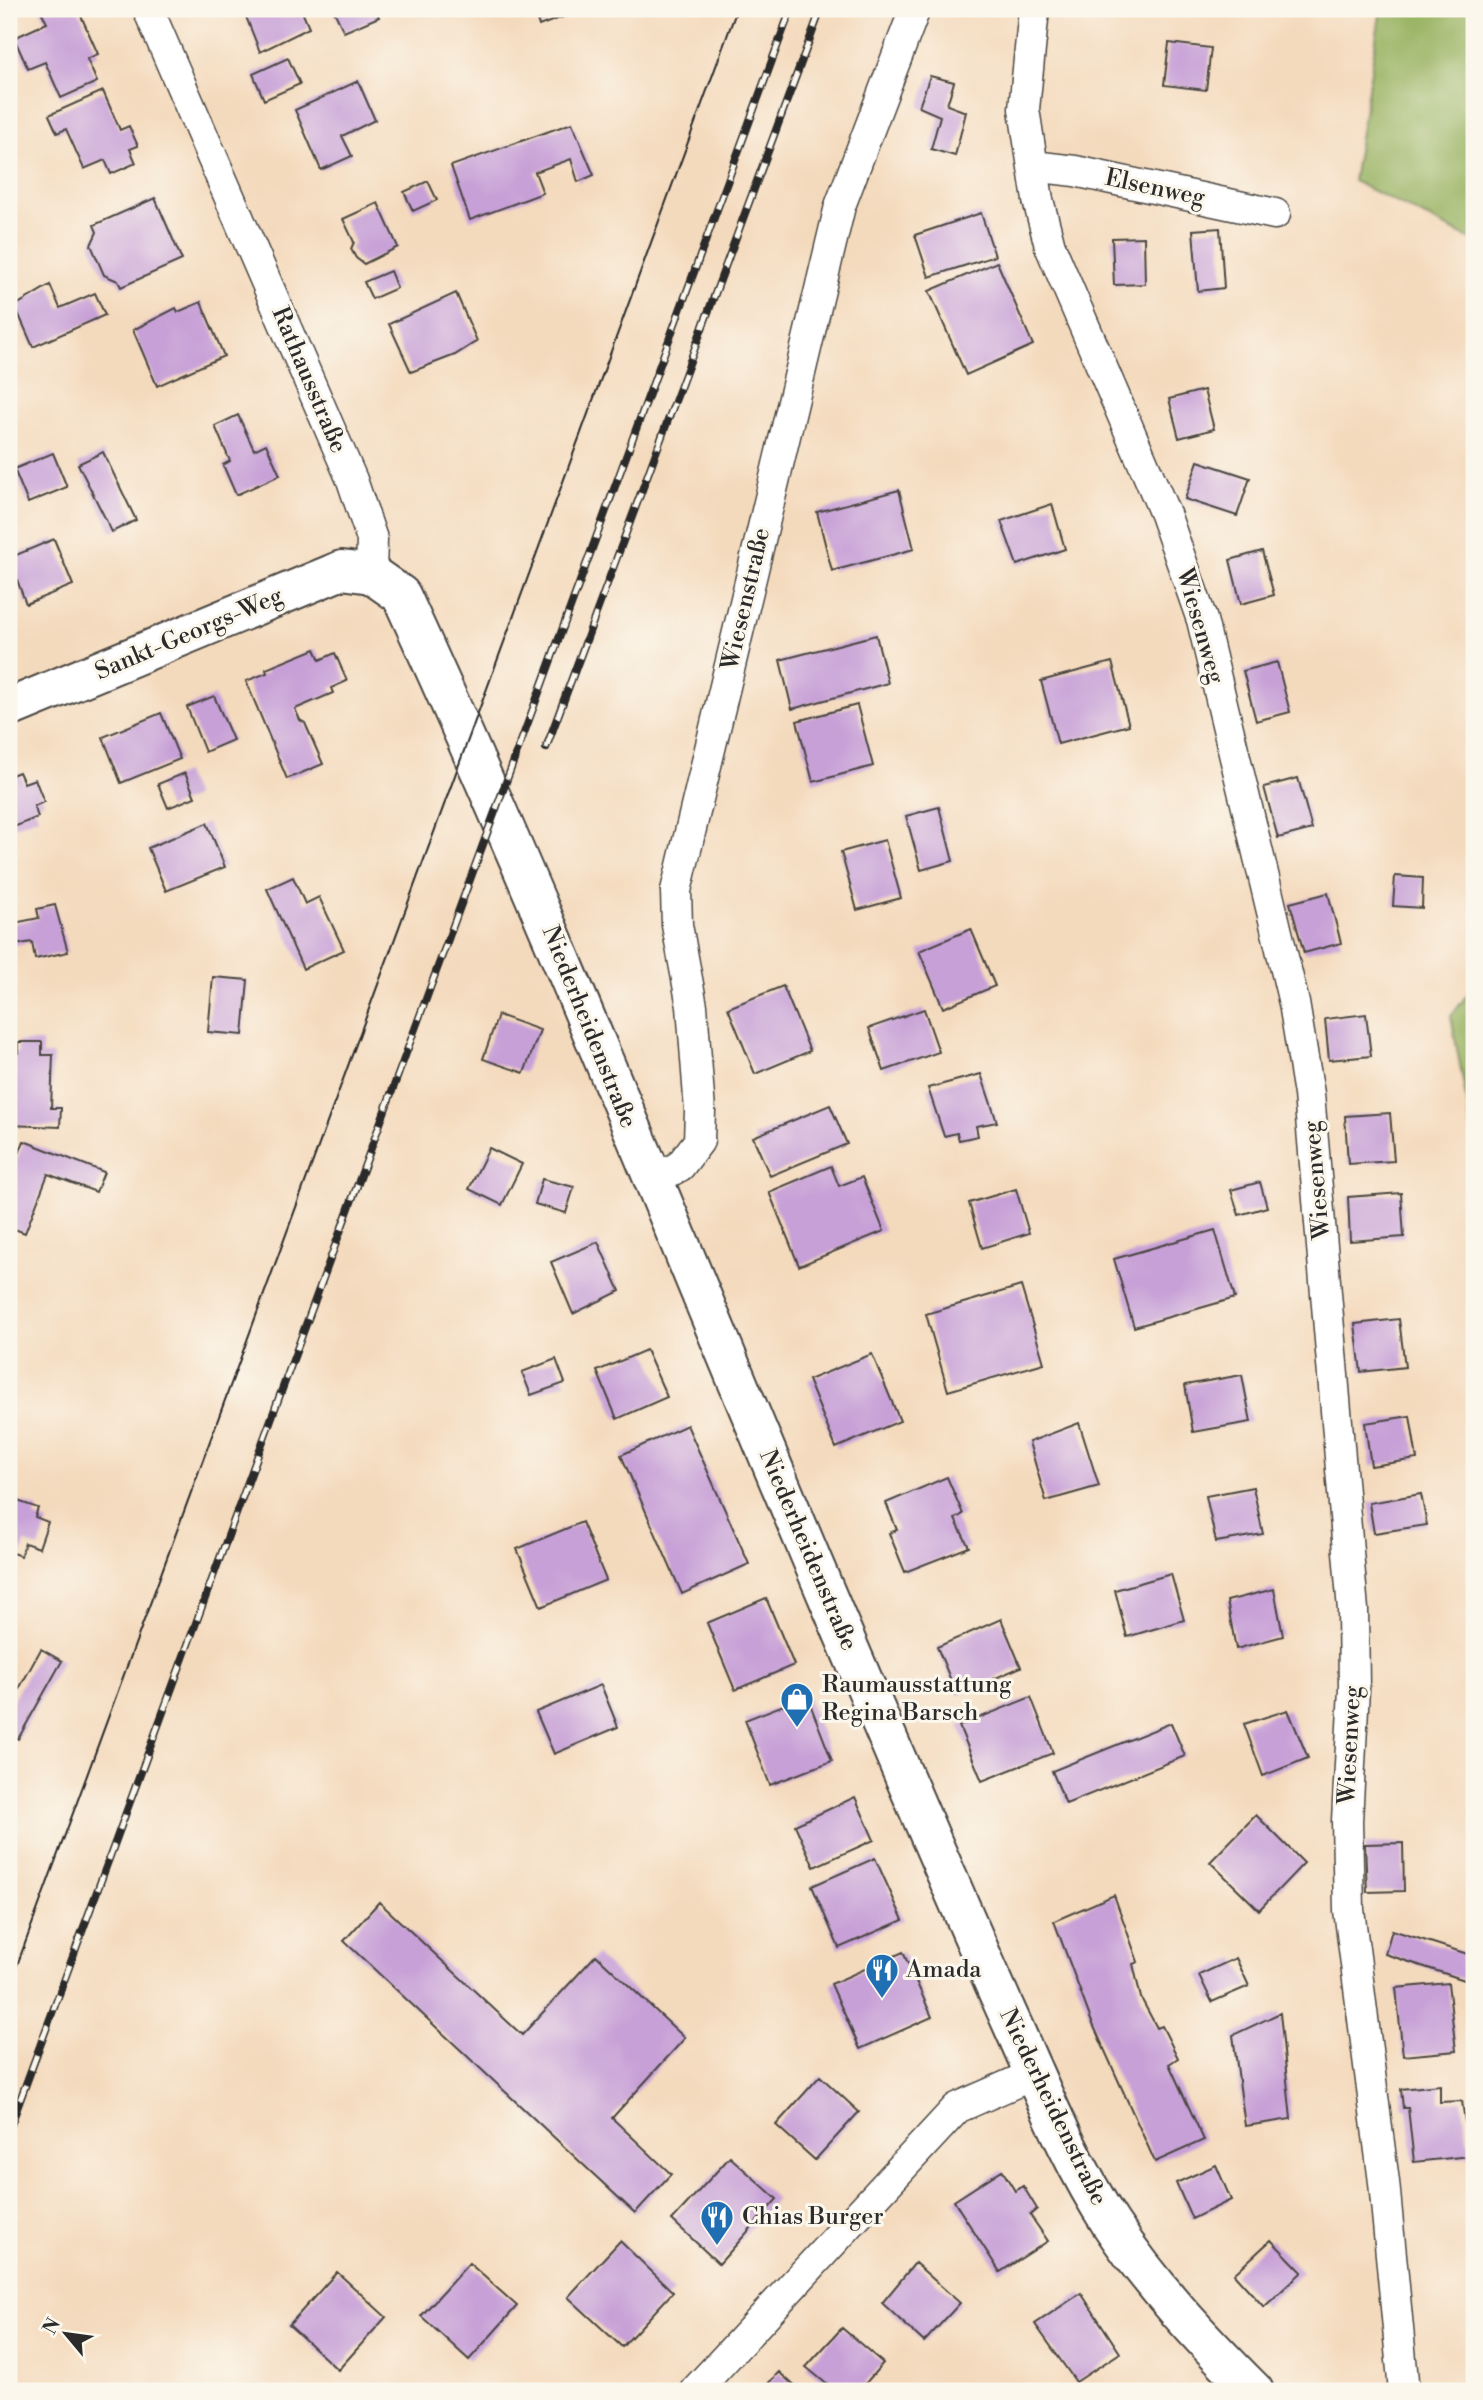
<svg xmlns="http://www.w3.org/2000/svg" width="1483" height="2400" font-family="'Libre Bodoni',serif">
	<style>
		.forest { fill: #9cb668; stroke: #64704a; stroke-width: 2 }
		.building { fill: #c7a0d7 }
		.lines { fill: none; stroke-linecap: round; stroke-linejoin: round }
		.minor-casing { stroke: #494541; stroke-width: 33 }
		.tertiary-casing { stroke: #494541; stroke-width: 42 }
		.minor { stroke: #fff; stroke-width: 30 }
		.tertiary { stroke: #fff; stroke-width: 38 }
		.tram { stroke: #2b2b2b; stroke-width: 2 }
		.rail-casing { stroke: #2b2b2b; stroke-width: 8 }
		.rail { stroke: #fbf7ec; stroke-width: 5; stroke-dasharray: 16; stroke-linecap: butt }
		.labels { text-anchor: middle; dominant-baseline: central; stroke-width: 6; stroke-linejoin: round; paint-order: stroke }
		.street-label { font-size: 24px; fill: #2b2b2b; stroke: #fbf7ec }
		.poi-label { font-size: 24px; fill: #2b2b2b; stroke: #fbf7ec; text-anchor: start }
	</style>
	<rect width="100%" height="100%" fill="#fbf7ec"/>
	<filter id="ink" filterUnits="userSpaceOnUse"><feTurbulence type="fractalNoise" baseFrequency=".0143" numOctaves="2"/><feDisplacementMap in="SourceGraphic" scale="14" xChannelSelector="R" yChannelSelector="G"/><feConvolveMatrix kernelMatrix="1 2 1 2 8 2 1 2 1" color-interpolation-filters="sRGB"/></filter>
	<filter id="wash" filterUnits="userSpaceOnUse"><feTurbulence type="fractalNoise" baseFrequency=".00686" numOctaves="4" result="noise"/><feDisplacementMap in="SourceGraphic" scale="28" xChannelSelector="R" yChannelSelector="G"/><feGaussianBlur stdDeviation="1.57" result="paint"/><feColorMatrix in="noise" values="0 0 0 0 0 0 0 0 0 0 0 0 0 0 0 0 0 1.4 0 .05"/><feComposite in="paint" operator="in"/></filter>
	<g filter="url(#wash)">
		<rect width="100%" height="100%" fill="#f4dabd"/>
		<path class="forest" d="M1381,9H1474V241L1353,181Z
			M1474,986V1141L1451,1016Z"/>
		<g id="blocks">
			<path class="building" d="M40,9H78L98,54L87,59L97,82L61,98L45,62L28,69L14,38L47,23Z
				M243,9H301L309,28L260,52Z
				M333,9H375L379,17L344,32Z
				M534,9H584L539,26Z
				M1169,43L1211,48L1206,90L1164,85Z
				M288,58L300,84L264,100L253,74Z
				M930,76L954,82L947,105L966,112L955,156L931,149L940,116L919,107Z
				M358,81L375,120L342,136L352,156L321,170L295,110Z
				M103,91L120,130L129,126L138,146L130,149L136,163L111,174L105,160L84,169L66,129L57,133L49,115Z
				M572,123L594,175L578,182L571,159L535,172L543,193L470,220L451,166Z
				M428,181L437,200L413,211L404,192Z
				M155,198L182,260L121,287L118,281L104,275L91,245L97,232L94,225Z
				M378,203L398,247L364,264L356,258L351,249L354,242L343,219Z
				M981,213L995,256L929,277L915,235Z
				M1220,228L1224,288L1198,291L1193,230Z
				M1144,237L1145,284L1114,285L1112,238Z
				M997,262L1033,345L966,375L929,291Z
				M390,271L397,288L372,299L364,282Z
				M50,285L60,308L95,293L105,315L33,347L15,306Z
				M456,293L477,341L455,355L411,372L389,324Z
				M201,302L224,356L157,386L133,330L176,308L178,312Z
				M1204,390L1214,429L1179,438L1169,399Z
				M238,415L254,450L266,444L280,475L236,495L223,465L230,461L215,426Z
				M103,452L136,520L112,532L78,464Z
				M53,453L67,487L28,503L14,469Z
				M1198,461L1250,478L1237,516L1185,499Z
				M899,490L914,549L832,571L817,512Z
				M1052,504L1065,549L1017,565L1001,521Z
				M54,539L73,585L26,604L9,558Z
				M1262,551L1274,595L1241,604L1230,560Z
				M876,635L888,683L792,709L780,660Z
				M315,649L320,660L335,653L347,681L331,688L333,693L295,709L300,720L305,723L323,764L287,779L246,681L267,673L266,669Z
				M1112,662L1129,725L1058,744L1041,681Z
				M1277,662L1290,712L1256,721L1243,671Z
				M214,696L233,740L205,752L187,707Z
				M857,705L873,766L813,782L797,721Z
				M161,713L180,759L121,783L103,737Z
				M19,772L24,783L35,779L44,802L34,806L38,817L9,829V776Z
				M185,773L195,797L168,808L158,784Z
				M1298,778L1312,829L1278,838L1264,787Z
				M939,807L953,861L921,870L906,816Z
				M207,823L225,867L166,891L148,848Z
				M885,840L901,898L857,910L841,852Z
				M1395,876L1423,878L1422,908L1393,906Z
				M293,877L305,904L319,897L344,950L303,969L267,889Z
				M1328,893L1341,943L1304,953L1290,903Z
				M55,905L68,952L35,959L32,942L9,946V924L39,918L37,909Z
				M971,929L995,986L943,1008L919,951Z
				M213,977L248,980L243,1035L208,1032Z
				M783,986L810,1051L755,1074L728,1008Z
				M924,1009L939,1052L884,1071L869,1028Z
				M1366,1014L1371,1056L1329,1060L1325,1019Z
				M498,1015L540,1030L524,1073L483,1059Z
				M18,1042H42V1055H53L51,1108H61L60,1127L9,1125V1053H18Z
				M981,1074L997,1122L976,1126L978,1136L959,1140L957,1133L944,1136L928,1088Z
				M830,1105L847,1144L770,1176L753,1137Z
				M1390,1113L1394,1161L1348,1164L1345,1116Z
				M24,1141L104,1172L96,1192L48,1174L25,1233L9,1227V1159L16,1161Z
				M489,1148L522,1164L502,1205L469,1189Z
				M831,1166L839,1186L862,1177L884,1231L799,1266L769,1192Z
				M542,1179L574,1187L566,1213L535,1204Z
				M1260,1182L1267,1207L1239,1215L1231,1190Z
				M1016,1189L1029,1233L982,1248L969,1203Z
				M1401,1193L1404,1237L1350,1241L1348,1197Z
				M1215,1230L1235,1298L1134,1327L1114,1259Z
				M598,1242L620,1291L573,1314L551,1262Z
				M1021,1286L1044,1363L948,1391L926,1314Z
				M1399,1319L1405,1367L1361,1372L1355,1324Z
				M646,1350L667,1397L617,1419L597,1371Z
				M872,1354L900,1421L836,1448L808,1380Z
				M556,1359L565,1383L531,1395L522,1372Z
				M1242,1375L1251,1422L1193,1432L1185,1385Z
				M1410,1416L1417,1459L1371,1466L1365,1423Z
				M1079,1423L1099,1486L1046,1501L1029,1442Z
				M687,1425L749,1564L682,1594L621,1455Z
				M947,1477L963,1514L955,1519L969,1547L905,1572L889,1533L897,1530L886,1503Z
				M1253,1487L1263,1534L1216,1542L1206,1496Z
				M1421,1494L1427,1525L1374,1533L1369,1503Z
				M9,1498L38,1508L35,1517L48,1522L39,1548L25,1543L21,1556L9,1552Z
				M582,1522L606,1580L541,1607L517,1549Z
				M1171,1574L1184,1620L1127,1637L1115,1590Z
				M1274,1589L1283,1636L1236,1649L1227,1601Z
				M766,1598L794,1665L735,1690L707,1623Z
				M1001,1619L1021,1667L957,1695L937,1647Z
				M41,1649L62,1661L18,1739L9,1734V1707Z
				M601,1685L618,1727L554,1754L536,1712Z
				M807,1696L832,1761L770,1785L745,1720Z
				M1031,1697L1053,1753L982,1781L959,1726Z
				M1288,1710L1308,1758L1263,1776L1244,1724Z
				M1171,1723L1185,1756L1066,1804L1052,1771Z
				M855,1797L874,1840L814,1867L795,1825Z
				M1256,1815L1304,1863L1259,1910L1210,1862Z
				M1403,1843L1404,1891L1367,1892L1365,1844Z
				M875,1858L903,1920L839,1948L812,1886Z
				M1114,1895L1138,1962L1133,1964L1141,1998L1157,2028L1162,2026L1178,2058L1169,2064L1204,2140L1155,2162L1091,2020L1054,1921Z
				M379,1902L522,2035L596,1955L685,2038L612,2118L671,2174L635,2213L344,1941Z
				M1392,1930L1474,1956V1983L1385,1954Z
				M903,1952L932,2017L860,2049L831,1984Z
				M1236,1958L1249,1986L1212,2002L1199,1975Z
				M1448,1983L1456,2051L1403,2056L1396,1988Z
				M1280,2013L1291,2119L1245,2126L1233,2035Z
				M820,2076L859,2112L815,2160L776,2125Z
				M1440,2085V2102L1462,2101L1470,2156L1414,2162L1408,2108H1403L1401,2089Z
				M730,2157L777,2199L719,2264L672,2220Z
				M1216,2165L1231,2200L1192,2219L1176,2183Z
				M1002,2170L1015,2191L1023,2186L1037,2209L1030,2215L1048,2241L1000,2272L954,2201Z
				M1271,2240L1302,2272L1264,2307L1234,2274Z
				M620,2241L673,2292L622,2347L568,2297Z
				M469,2263L517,2306L469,2360L421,2316Z
				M915,2263L960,2303L924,2342L882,2303Z
				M337,2272L386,2317L338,2370L289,2325Z
				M1081,2293L1120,2353L1076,2382L1035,2324Z
				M842,2328L883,2363L859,2391H835L806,2367Z
				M779,2372L800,2391H761Z"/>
		</g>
	</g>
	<g filter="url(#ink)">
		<use href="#blocks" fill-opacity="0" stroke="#494541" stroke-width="2"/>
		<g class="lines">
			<defs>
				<path id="minor" d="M148,9L352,480L372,539L371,574
					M1034,9L1024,109L1038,200L1050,246L1165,514L1202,620L1294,1003L1309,1094L1353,1610L1354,1689L1347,1821L1349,1910L1384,2182L1404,2391
					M1033,166L1075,171L1275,214
					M652,1181L680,1166L699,1141L700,1111L692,1006L677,925L676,891L840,206L915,9
					M695,2391L957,2108L1034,2074"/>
				<path id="tertiary" d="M9,708L342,570L371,574L401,595C566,954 709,1322 865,1685C914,1799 962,1913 1013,2026C1043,2093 1071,2163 1111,2224C1152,2286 1202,2339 1254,2391"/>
			</defs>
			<use href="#minor" class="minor-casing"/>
			<use href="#tertiary" class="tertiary-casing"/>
			<use href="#minor" class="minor"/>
			<use href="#tertiary" class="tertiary"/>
			<path class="tram" d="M9,1987L737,9"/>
			<defs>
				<path id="rail" d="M546,748L821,9
					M9,2130L791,9"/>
			</defs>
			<use href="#rail" class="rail-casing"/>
			<use href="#rail" class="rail"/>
		</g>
	</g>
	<defs>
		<symbol id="shop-pin" viewBox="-11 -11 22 30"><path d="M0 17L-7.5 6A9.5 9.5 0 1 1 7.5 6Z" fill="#1f6fb2" stroke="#fbf7ec"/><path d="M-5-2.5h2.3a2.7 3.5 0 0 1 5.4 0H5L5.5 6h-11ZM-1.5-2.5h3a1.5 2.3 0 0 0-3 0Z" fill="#fff"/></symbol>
		<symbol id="restaurant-pin" viewBox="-11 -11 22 30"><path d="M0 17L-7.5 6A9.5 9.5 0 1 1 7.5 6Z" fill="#1f6fb2" stroke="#fbf7ec"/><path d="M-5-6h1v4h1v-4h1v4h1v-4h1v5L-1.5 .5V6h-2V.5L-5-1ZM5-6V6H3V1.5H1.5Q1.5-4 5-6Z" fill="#fff"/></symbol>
	</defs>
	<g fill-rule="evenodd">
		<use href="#shop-pin" x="778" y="1680" width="38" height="52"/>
		<use href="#restaurant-pin" x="863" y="1951" width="38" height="52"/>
		<use href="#restaurant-pin" x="698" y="2198" width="38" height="52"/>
	</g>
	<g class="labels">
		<g class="street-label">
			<text transform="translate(1155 188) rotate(12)">Elsenweg</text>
			<text transform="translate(309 380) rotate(67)">Rathausstraße</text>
			<text transform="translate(746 599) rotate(-77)">Wiesenstraße</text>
			<text transform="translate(1200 626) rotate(74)">Wiesenweg</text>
			<text transform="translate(189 634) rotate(-23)">Sankt-Georgs-Weg</text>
			<text transform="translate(589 1027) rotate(68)">Niederheidenstraße</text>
			<text transform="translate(1317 1180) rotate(-95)">Wiesenweg</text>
			<text transform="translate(808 1550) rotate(67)">Niederheidenstraße</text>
			<text transform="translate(1350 1745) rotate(-87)">Wiesenweg</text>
			<text transform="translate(1053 2107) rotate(64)">Niederheidenstraße</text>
		</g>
		<g class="poi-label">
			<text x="822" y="1685">Raumausstattung<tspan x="822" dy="28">Regina Barsch</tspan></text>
			<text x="906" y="1970">Amada</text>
			<text x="742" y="2217">Chias Burger</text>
		</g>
	</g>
	<rect width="1483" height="2400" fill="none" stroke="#fbf7ec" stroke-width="35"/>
	<g transform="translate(66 2334) rotate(299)" stroke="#fbf7ec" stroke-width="5" paint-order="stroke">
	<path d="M0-5L12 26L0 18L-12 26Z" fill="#2b2b2b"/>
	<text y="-10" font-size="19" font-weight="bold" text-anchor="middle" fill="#2b2b2b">N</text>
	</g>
</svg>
